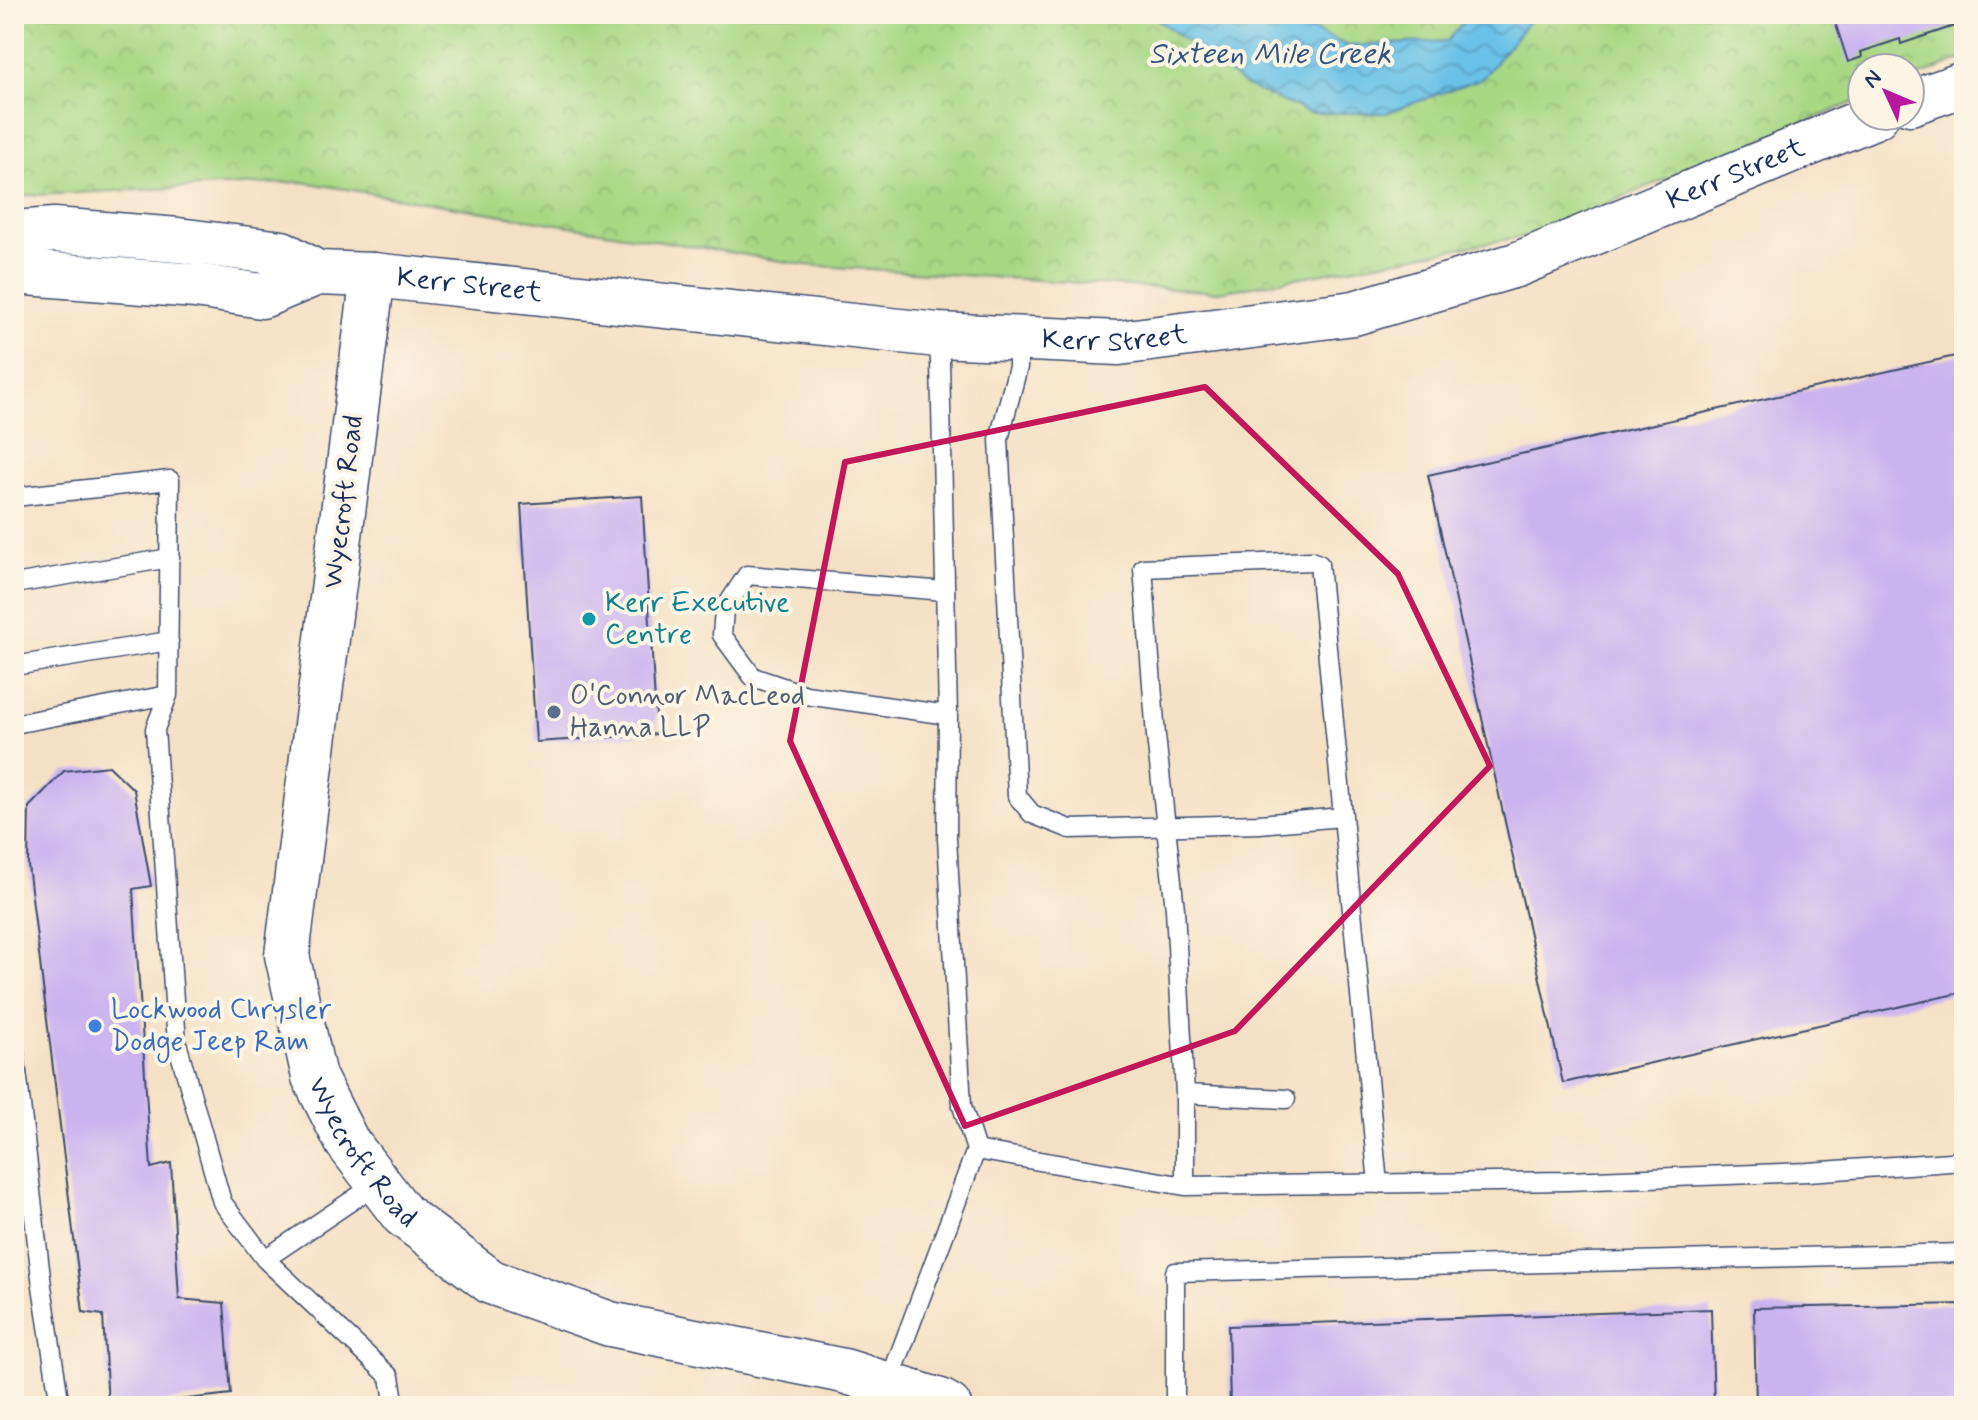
<svg xmlns="http://www.w3.org/2000/svg" width="1978" height="1420" font-family="Mynerve,sans-serif">
	<style>
		.park { fill: url(#park-crowns); stroke: #628472; stroke-width: 2 }
		.water { fill: url(#water-waves); stroke: #4278a3; stroke-width: 2 }
		.building { fill: #cab4f0 }
		.lines { fill: none; stroke-linecap: round; stroke-linejoin: round }
		.service-casing { stroke: #3c4a6d; stroke-width: 21 }
		.tertiary-casing { stroke: #3c4a6d; stroke-width: 47 }
		.secondary-casing { stroke: #3c4a6d; stroke-width: 47 }
		.service { stroke: #fff; stroke-width: 18 }
		.tertiary { stroke: #fff; stroke-width: 44 }
		.secondary { stroke: #fff; stroke-width: 44 }
		.marked { fill: none; stroke: #c2185b; stroke-width: 6; stroke-linejoin: round }
		.culture-dot { fill: #0f9aa8; stroke: #fcf5e5; stroke-width: 3 }
		.service-dot { fill: #5c6f8a; stroke: #fcf5e5; stroke-width: 3 }
		.shop-dot { fill: #3f7fe0; stroke: #fcf5e5; stroke-width: 3 }
		.labels { text-anchor: middle; dominant-baseline: central; stroke-width: 8; stroke-linejoin: round; paint-order: stroke }
		.street-label { font-size: 28px; fill: #1b2f5e; stroke: #fcf5e5 }
		.culture-label { font-size: 28px; fill: #0d838f; stroke: #fcf5e5; text-anchor: start }
		.service-label { font-size: 28px; fill: #4e5e75; stroke: #fcf5e5; text-anchor: start }
		.shop-label { font-size: 28px; fill: #366cbe; stroke: #fcf5e5; text-anchor: start }
		.water-label { font-size: 30px; font-style: italic; fill: #2f5480; stroke: #fcf5e5 }
	</style>
	<defs>
		<pattern id="park-crowns" width="20" height="18" patternUnits="userSpaceOnUse" patternTransform="scale(2)"><rect width="20" height="18" fill="#a9d885"/><path d="M2 6a3 3 0 1 1 6 0M12 15a3 3 0 1 1 6 0" fill="none" stroke="#91ba75"/></pattern>
		<pattern id="water-waves" width="16" height="10" patternUnits="userSpaceOnUse" patternTransform="scale(2)"><rect width="16" height="10" fill="#6ac2e8"/><path d="M0 5q4-4 8 0t8 0" fill="none" stroke="#569ebf"/></pattern>
	</defs>
	<rect width="100%" height="100%" fill="#fcf5e5"/>
	<filter id="ink" filterUnits="userSpaceOnUse"><feTurbulence type="fractalNoise" baseFrequency=".0125" numOctaves="2"/><feDisplacementMap in="SourceGraphic" scale="16" xChannelSelector="R" yChannelSelector="G"/><feConvolveMatrix kernelMatrix="1 2 1 2 8 2 1 2 1" color-interpolation-filters="sRGB"/></filter>
	<filter id="wash" filterUnits="userSpaceOnUse"><feTurbulence type="fractalNoise" baseFrequency=".006" numOctaves="4" result="noise"/><feDisplacementMap in="SourceGraphic" scale="32" xChannelSelector="R" yChannelSelector="G"/><feGaussianBlur stdDeviation="1.8" result="paint"/><feColorMatrix in="noise" values="0 0 0 0 0 0 0 0 0 0 0 0 0 0 0 0 0 1.4 0 .05"/><feComposite in="paint" operator="in"/></filter>
	<g filter="url(#wash)">
		<rect width="100%" height="100%" fill="#f4e1c5"/>
		<path class="park" d="M14,14H1964V58L1910,80V68H1862V99L1530,235L1220,292L805,265L303,182L14,196Z"/>
		<path class="water" d="M1150,14H1284L1292,21L1348,46L1447,41L1470,14H1537L1528,22L1483,78L1386,113H1310L1246,86Z"/>
		<g id="blocks">
			<path class="building" d="M1861,14H1950L1954,26L1901,44L1900,39L1861,52L1862,57L1848,62L1835,22Z
				M1964,354V992L1563,1083L1428,475Z
				M642,496L657,734L536,742L521,504Z
				M109,766L134,790L151,886L133,889L151,1168L171,1163L179,1299L224,1303L231,1394L126,1406H108L103,1315L83,1312L28,865L29,807L64,771Z
				M1964,1304V1406H1756L1754,1308Z
				M1711,1309L1714,1406H1230L1228,1326Z"/>
		</g>
	</g>
	<g filter="url(#ink)">
		<use href="#blocks" fill-opacity="0" stroke="#3c4a6d" stroke-width="2"/>
		<g class="lines">
			<defs>
				<path id="service" d="M1018,339V367L999,439L1017,796L1032,814L1070,829L1259,824L1343,817
					M14,497L170,480L168,695L155,729L177,1043L222,1202L265,1259L390,1377L395,1406
					M14,584L170,558
					M945,591L747,575L724,610L722,635L753,677L806,695L948,715
					M14,666L169,641
					M14,724L168,695
					M14,1045L42,1286L60,1406
					M1185,1094L1286,1099
					M976,1150L1185,1186L1567,1181L1808,1172L1964,1161
					M1185,1186V1094L1175,909L1156,736L1143,568L1311,561L1319,564L1378,1184
					M265,1259L378,1183
					M888,1385L976,1150L962,1106L947,838L948,715L940,361L938,335
					M1175,1406V1272L1964,1253"/>
				<g id="tertiary">
					<path id="s1" d="M373,275L287,955L314,1077L347,1142L403,1215L491,1282L610,1324L844,1371L940,1401L949,1406"/>
				</g>
				<g id="secondary">
					<path d="M1910,103L1964,84"/>
					<path d="M14,233L54,230L178,240L282,253L317,273"/>
					<path id="s2" d="M14,272L196,286L262,296L317,273L373,275L938,335L1119,343L1354,313L1516,265L1876,116"/>
				</g>
			</defs>
			<use href="#service" class="service-casing"/>
			<use href="#tertiary" class="tertiary-casing"/>
			<use href="#secondary" class="secondary-casing"/>
			<use href="#service" class="service"/>
			<use href="#tertiary" class="tertiary"/>
			<use href="#secondary" class="secondary"/>
		</g>
	</g>
	<path class="marked" d="M1205,387L1398,574L1490,766L1235,1031L965,1126L790,741L845,462Z"/>
	<circle class="culture-dot" cx="589" cy="619" r="8"/>
	<circle class="service-dot" cx="554" cy="712" r="8"/>
	<circle class="shop-dot" cx="95" cy="1026" r="8"/>
	<g class="labels">
		<g class="street-label">
			<text stroke="none"><textPath href="#s2" startOffset="1758">Kerr Street</textPath></text>
			<text stroke="none"><textPath href="#s2" startOffset="462">Kerr Street</textPath></text>
			<text stroke="none"><textPath href="#s2" startOffset="1110">Kerr Street</textPath></text>
			<text transform="translate(344 502) rotate(-83)">Wyecroft Road</text>
			<text stroke="none"><textPath href="#s1" startOffset="900">Wyecroft Road</textPath></text>
		</g>
		<g class="culture-label">
			<text x="605" y="603">Kerr Executive<tspan x="605" dy="32">Centre</tspan></text>
		</g>
		<g class="service-label">
			<text x="570" y="696">O'Connor MacLeod<tspan x="570" dy="32">Hanna LLP</tspan></text>
		</g>
		<g class="shop-label">
			<text x="111" y="1010">Lockwood Chrysler<tspan x="111" dy="32">Dodge Jeep Ram</tspan></text>
		</g>
		<g class="water-label">
			<text x="1270" y="54">Sixteen Mile Creek</text>
		</g>
	</g>
	<rect width="1978" height="1420" fill="none" stroke="#fcf5e5" stroke-width="48"/>
	<g transform="translate(1886 92) rotate(314)"><circle r="38" fill="#fcf5e5" stroke="#a2a6af" stroke-width="2"/>
	<path d="M0-6L14 30L0 20L-14 30Z" fill="#b5179e"/>
	<text y="-12" font-size="22" font-weight="bold" text-anchor="middle" fill="#1b2f5e">N</text>
	</g>
</svg>
